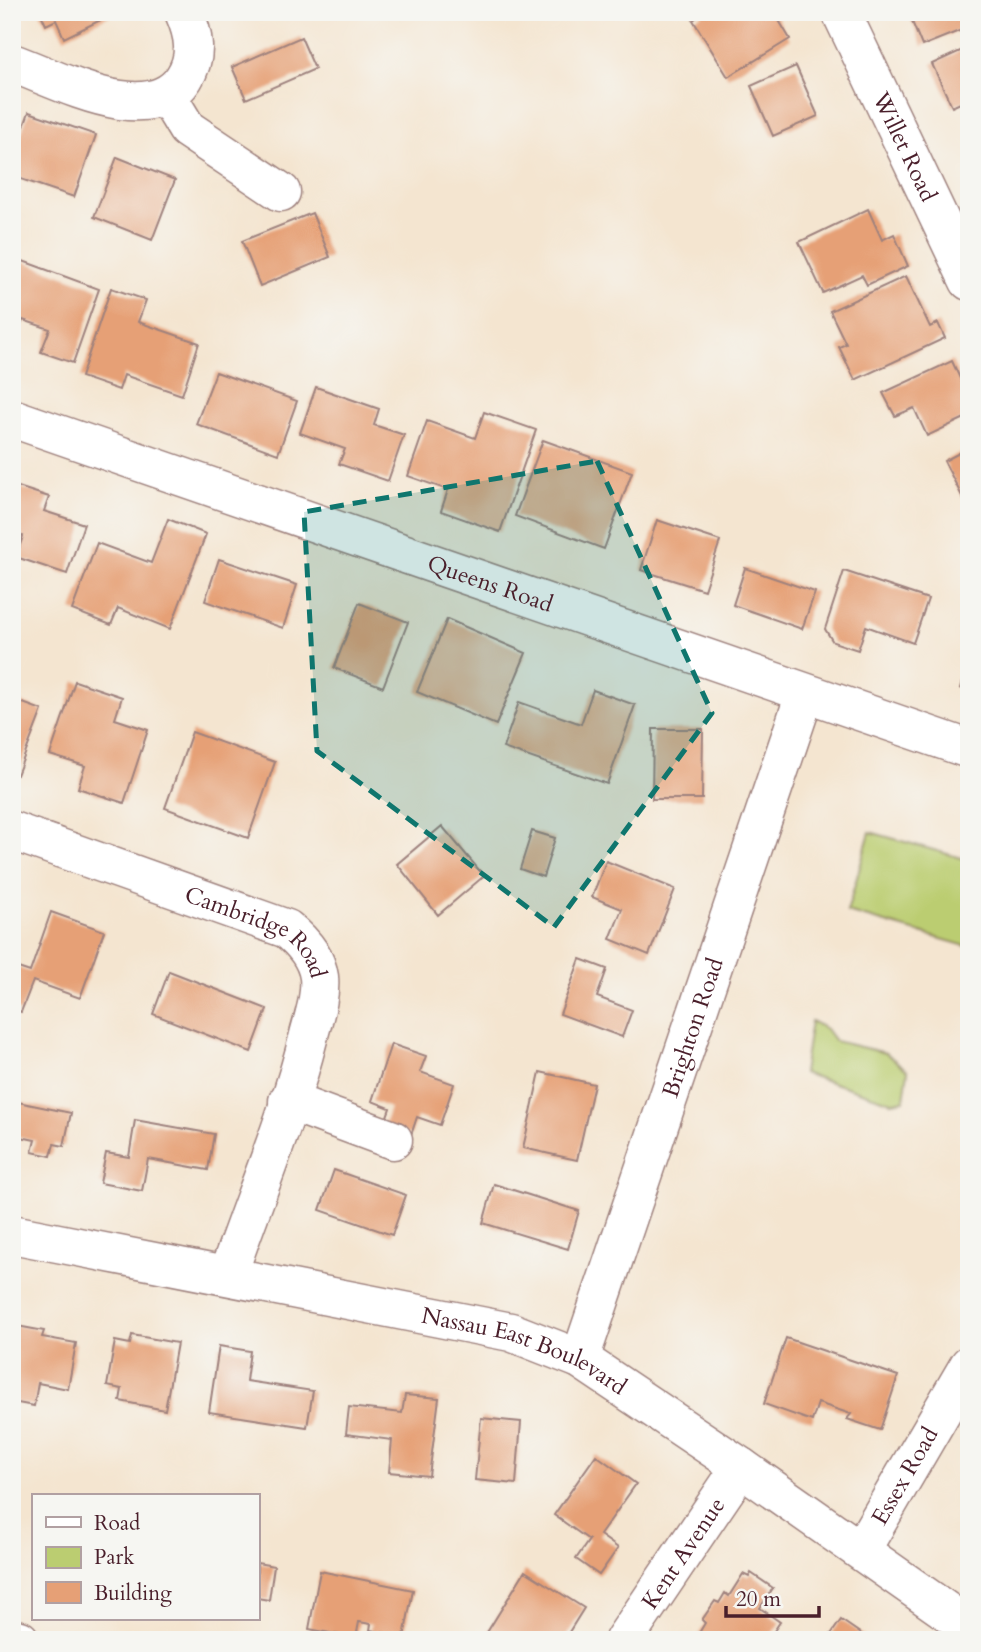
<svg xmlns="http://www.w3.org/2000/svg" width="981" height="1652" font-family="Cardo,serif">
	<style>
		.green { fill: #bbcd71; stroke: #82764e; stroke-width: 2 }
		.building { fill: #e6a076 }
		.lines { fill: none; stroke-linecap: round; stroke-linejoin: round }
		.minor-casing { stroke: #9f827e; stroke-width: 41 }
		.minor { stroke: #fff; stroke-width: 38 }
		.marked { fill: #0f766e; fill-opacity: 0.2; stroke: #0f766e; stroke-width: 5; stroke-dasharray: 14 9; stroke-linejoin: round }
		.labels { text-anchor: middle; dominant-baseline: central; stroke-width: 5; stroke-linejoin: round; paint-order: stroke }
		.street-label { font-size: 23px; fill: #4a1f2b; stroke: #f6f6f2 }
	</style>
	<rect width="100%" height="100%" fill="#f6f6f2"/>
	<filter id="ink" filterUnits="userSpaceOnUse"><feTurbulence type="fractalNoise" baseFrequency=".0143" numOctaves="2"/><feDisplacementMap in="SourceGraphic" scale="14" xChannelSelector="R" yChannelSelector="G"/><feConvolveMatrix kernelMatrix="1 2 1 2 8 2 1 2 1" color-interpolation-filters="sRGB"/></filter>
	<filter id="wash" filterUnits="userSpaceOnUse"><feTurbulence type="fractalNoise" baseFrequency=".00686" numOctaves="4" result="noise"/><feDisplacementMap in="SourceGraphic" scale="28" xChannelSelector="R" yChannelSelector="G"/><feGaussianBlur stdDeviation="1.57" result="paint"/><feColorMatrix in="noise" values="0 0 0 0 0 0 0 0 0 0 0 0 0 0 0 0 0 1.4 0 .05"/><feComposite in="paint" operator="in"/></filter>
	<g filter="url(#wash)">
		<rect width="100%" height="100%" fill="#f4e5d0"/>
		<path class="green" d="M870,832L969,860V947L847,912Z
			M811,1021L826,1029L835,1041L886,1053L908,1071L904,1100L892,1102L803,1073Z"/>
		<g id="blocks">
			<path class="building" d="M40,12H117L64,38L56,20L46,25Z
				M705,12H774L790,39L728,77L693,20Z
				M908,12H969V27L922,46Z
				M301,37L315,69L246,99L232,67Z
				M969,47V99L952,107L932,64Z
				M796,66L818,116L773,136L751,86Z
				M29,112L96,135L74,197L12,176V159Z
				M117,157L175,180L152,240L94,217Z
				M868,209L882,240L894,234L908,266L867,285L862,275L823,293L799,242Z
				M312,213L330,257L260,286L242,241Z
				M12,257L99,289L73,363L41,352L50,329L23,320L12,344Z
				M906,276L930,327L938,323L945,338L855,380L839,347L846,344L830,311Z
				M111,288L146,300L138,322L199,343L182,395L124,375L119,390L81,377Z
				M952,361L969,398V416L927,436L914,408L895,416L883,393Z
				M216,372L297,401L278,454L196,424Z
				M316,387L379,409L374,425L404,435L388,481L339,464L345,449L300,433Z
				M484,412L536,430L500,532L441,511L448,490L408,476L427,421L475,438Z
				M543,440L632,472L604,549L515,516Z
				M969,448V510L944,461Z
				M12,485L49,497L44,511L84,524L67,574L16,557L23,536L12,532Z
				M168,519L206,534L170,629L118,608L111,625L72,610L97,543L151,563Z
				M657,520L720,541L704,590L641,570Z
				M219,559L297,585L283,628L205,601Z
				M745,568L815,592L802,629L733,605Z
				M844,571L928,599L913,643L866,626L858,650L833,642L825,629Z
				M359,603L408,622L383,687L334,668Z
				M447,619L526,653L496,725L417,692Z
				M968,662H969V691L960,688Z
				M75,681L122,697L115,719L148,730L124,803L78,788L85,766L50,755Z
				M593,690L635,705L607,784L503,748L519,702L581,724Z
				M12,699L42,710L17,775L12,773Z
				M653,729H703L702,799H652Z
				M192,732L275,762L248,838L165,808Z
				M442,826L484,876L438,915L397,864Z
				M532,831L555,838L543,877L520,869Z
				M606,861L675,889L649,955L610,939L622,909L592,897Z
				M51,912L104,931L80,998L33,981L21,1012L12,1009V966L30,972Z
				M580,959L607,969L597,997L632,1010L622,1037L560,1014Z
				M169,971L267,1009L251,1052L153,1014Z
				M391,1044L426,1056L420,1072L454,1084L440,1125L417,1117L411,1135L384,1125L390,1108L372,1101Z
				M540,1072L594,1084L577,1160L523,1148Z
				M13,1101L71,1113L64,1146L54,1144L51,1156L32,1152L35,1140L16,1136L12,1148Z
				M135,1120L214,1134L208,1170L148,1159L142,1191L100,1183L106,1153L129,1157Z
				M334,1170L406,1195L392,1235L320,1210Z
				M494,1184L579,1211L568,1249L483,1223Z
				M12,1325L44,1331L42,1337L76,1343L68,1389L38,1383L34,1406L12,1402Z
				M132,1335L177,1343L165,1410L120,1401L122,1389L107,1386L115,1341L130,1344Z
				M786,1338L898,1376L880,1430L847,1419L851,1414L818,1403L812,1421L764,1404Z
				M219,1346L250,1351L246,1381L313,1391L307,1427L209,1412Z
				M405,1395L439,1398L429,1476L389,1472L392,1440L346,1434L349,1407L402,1413Z
				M481,1418L521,1422L516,1484L475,1480Z
				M596,1455L636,1484L600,1535L618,1548L599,1575L576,1559L589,1540L554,1515Z
				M257,1563L274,1566L269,1600L257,1598Z
				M320,1571L413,1590L404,1637L370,1630L371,1624L359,1622L356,1638L309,1629Z
				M525,1571L584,1608L564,1640H495L486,1634Z
				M751,1573L773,1588L760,1608L780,1622L768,1640H700L702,1635L699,1633L705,1623L702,1620L715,1601L719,1603L725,1593L729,1596L743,1574L749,1577Z
				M841,1620L870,1640H827Z"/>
		</g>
	</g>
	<g filter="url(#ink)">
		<use href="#blocks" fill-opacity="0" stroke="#9f827e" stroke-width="2"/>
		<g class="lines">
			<defs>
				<g id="minor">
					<path id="s1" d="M841,12L969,281"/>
					<path d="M12,63C58,79 150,131 184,78C198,56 194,35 184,12"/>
					<path d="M167,96L187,129L281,192"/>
					<path id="s2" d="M12,418L969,749"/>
					<path id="s3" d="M12,831L287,929C302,941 316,956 319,977C321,996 314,1016 309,1035C289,1116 255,1195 228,1274"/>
					<path d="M288,1101L393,1140"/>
					<path id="s4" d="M12,1234L511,1332L580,1359L741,1467L969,1627"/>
					<path id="s5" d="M580,1359L805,694"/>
					<path id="s6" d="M861,1550L969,1365"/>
					<path d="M12,1638L20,1640"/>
					<path id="s7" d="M624,1640L741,1467"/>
				</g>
			</defs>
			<use href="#minor" class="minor-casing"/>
			<use href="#minor" class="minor"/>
		</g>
	</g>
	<path class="marked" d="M597,461L712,713L554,927L317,751L304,512Z"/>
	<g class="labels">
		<g class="street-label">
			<text stroke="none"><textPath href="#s1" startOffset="149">Willet Road</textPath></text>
			<text stroke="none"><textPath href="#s2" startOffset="506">Queens Road</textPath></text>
			<text stroke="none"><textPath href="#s3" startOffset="268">Cambridge Road</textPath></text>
			<text stroke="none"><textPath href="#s5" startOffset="350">Brighton Road</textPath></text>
			<text stroke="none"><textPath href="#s4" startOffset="527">Nassau East Boulevard</textPath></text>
			<text stroke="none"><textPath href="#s6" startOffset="86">Essex Road</textPath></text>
			<text stroke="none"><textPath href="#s7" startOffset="105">Kent Avenue</textPath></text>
		</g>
	</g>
	<rect width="981" height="1652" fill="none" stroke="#f6f6f2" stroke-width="42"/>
	<rect x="32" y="1494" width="228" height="126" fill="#f6f6f2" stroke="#b1a0a2" stroke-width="2"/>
	<rect x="46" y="1517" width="35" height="10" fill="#ffffff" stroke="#b1a0a2" stroke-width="2"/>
	<text x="94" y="1530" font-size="21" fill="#4a1f2b">Road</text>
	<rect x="46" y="1547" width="35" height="21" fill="#bbcd71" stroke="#b1a0a2" stroke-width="2"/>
	<text x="94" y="1564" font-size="21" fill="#4a1f2b">Park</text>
	<rect x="46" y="1582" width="35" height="21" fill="#e6a076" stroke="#b1a0a2" stroke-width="2"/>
	<text x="94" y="1600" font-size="21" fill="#4a1f2b">Building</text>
	<path d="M726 1606v10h93v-10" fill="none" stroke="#4a1f2b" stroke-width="3.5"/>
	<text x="736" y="1606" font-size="21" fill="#4a1f2b" stroke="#f6f6f2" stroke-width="5" paint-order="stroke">20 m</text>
</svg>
